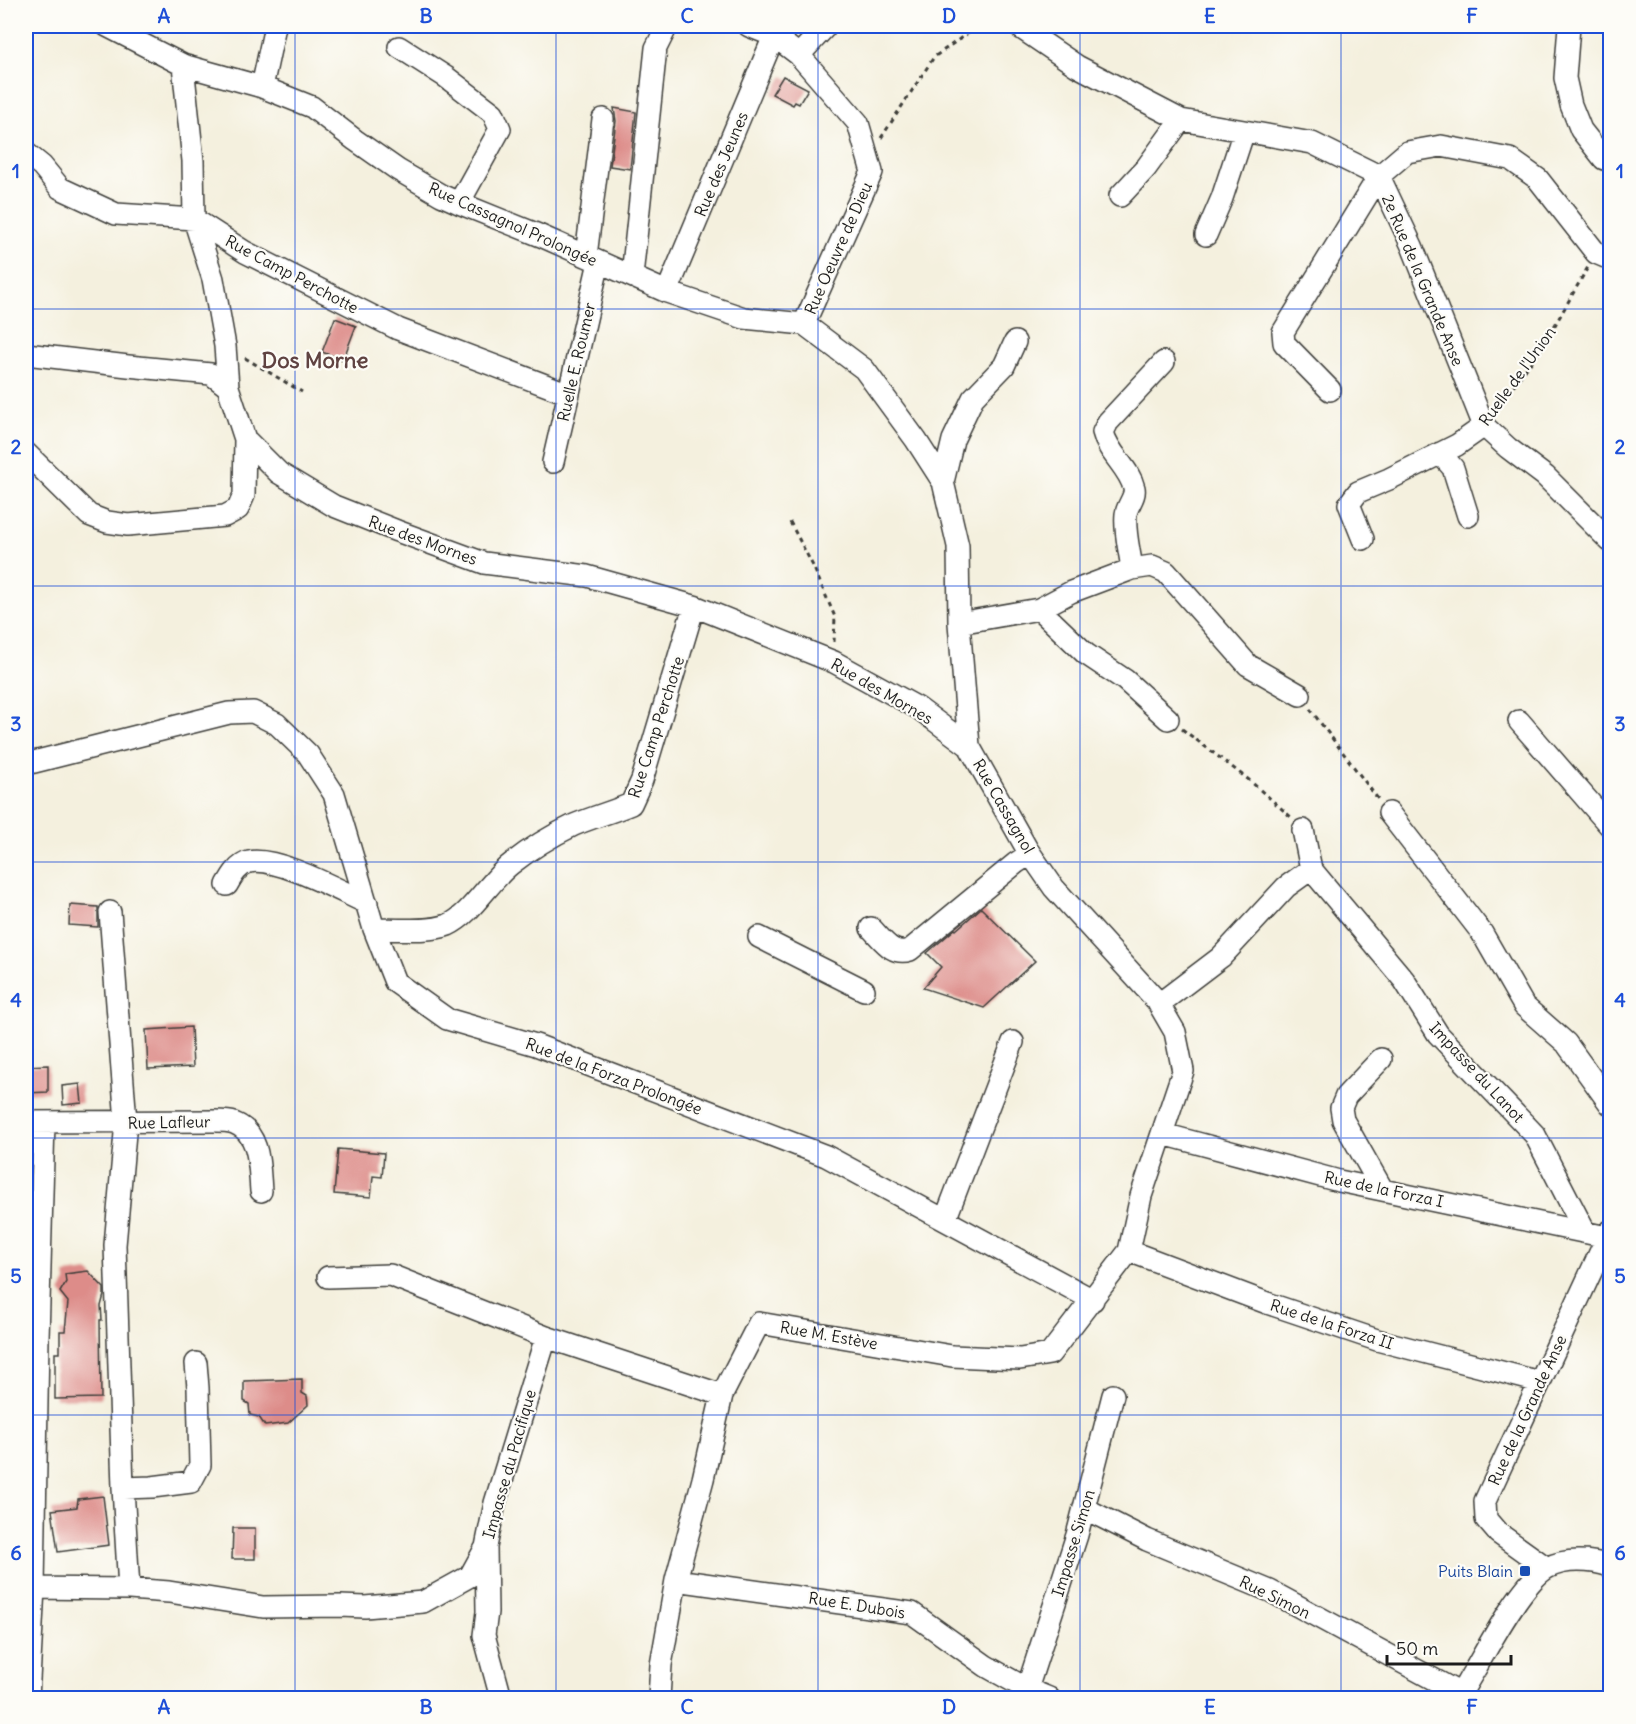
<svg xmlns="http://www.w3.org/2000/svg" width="1636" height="1724" font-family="Delius,sans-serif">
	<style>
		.building { fill: #dd8c89 }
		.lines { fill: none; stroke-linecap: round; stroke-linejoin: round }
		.minor-casing { stroke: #3c3c39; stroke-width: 24 }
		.path { stroke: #3c3c39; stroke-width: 3; stroke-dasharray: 4.5 4.5; stroke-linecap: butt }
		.minor { stroke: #fff; stroke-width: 21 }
		.grid { fill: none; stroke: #1d4ed8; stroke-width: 1.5; stroke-opacity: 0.55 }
		.transit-dot { fill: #1a4fb4; stroke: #fdfcf7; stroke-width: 2 }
		.labels { text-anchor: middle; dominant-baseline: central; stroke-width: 4.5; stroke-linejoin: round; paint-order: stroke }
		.street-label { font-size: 16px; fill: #1c1c1c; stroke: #fdfcf7 }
		.transit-label { font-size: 16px; fill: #164399; stroke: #fdfcf7; text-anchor: end }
		.district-label { font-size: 22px; font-weight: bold; fill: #604342; stroke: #fdfcf7 }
		.neatline { fill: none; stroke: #1d4ed8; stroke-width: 2 }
		.grid-label { font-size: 20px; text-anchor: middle; font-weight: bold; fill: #1d4ed8 }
	</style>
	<rect width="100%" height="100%" fill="#fdfcf7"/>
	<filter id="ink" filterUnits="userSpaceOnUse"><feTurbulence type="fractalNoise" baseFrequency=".0167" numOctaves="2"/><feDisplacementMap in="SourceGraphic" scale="12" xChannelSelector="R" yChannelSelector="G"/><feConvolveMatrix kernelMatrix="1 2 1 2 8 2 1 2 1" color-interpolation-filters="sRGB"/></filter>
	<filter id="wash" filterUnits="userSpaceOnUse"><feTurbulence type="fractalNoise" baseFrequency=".008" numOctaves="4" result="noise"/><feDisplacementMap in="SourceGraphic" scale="24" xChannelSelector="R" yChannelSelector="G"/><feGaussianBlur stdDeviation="1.35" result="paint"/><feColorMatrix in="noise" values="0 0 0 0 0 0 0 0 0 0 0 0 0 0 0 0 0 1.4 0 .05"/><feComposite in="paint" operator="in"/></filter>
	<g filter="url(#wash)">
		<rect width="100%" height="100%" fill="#f4f0de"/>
		<g id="blocks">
			<path class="building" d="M783,76L808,89L799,104L795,102L793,105L772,94Z
				M614,108L636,112L630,169L610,166L616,121Z
				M335,318L356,326L343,360L322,352Z
				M70,905L98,907V927L69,925Z
				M981,908L1035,961L984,1008L923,988L941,967L927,953L955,929L956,930Z
				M191,1027L193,1067L148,1069L146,1030Z
				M48,1065V1092L26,1093V1066Z
				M80,1084L82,1103L63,1105L62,1086Z
				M338,1149L384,1153L382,1177L373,1176L371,1197L334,1194Z
				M88,1271L104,1288V1295L101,1306L102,1320H100L101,1398L55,1399V1353H60V1331H65L68,1302L60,1292L66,1282L65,1274Z
				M302,1379V1393L307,1396L308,1405L288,1423L265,1426L259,1417L250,1415L249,1404L244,1401V1381Z
				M103,1496L109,1545L58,1552L52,1510L77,1507L78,1499Z
				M233,1528H255V1559H232Z"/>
		</g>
	</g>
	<g filter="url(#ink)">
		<use href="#blocks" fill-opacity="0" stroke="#3c3c39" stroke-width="1.5"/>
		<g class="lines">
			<defs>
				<path id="minor" d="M107,26L183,65L262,87L312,107L355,140L398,170L441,195L459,203L541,236L667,292L744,318L804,324
					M749,26L774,36L799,55
					M1018,26L1077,66L1181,120L1312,143L1379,176L1412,246L1484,426L1508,448L1545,476L1610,541
					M1569,26L1565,78L1571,105L1581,130L1604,159
					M399,47L446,77L493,113L500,129L459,203
					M183,65L193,161L194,219L213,279L225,346L228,387L245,439L279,473L334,506L397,531L484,563L587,576L694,606L834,662L918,708L969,746
					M262,87L275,26
					M26,153L42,166L60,188L116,214L194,219L245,252L398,329L569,394
					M1120,196L1146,168L1181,120
					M1206,235L1222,198L1244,131
					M586,256L603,119
					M632,276L656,48L667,26
					M667,292L774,36
					M804,324L872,172L858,123L799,55L826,26
					M26,354L128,366L211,374L228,387
					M1330,390L1284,343L1283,332L1379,176L1407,152L1441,146L1510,159L1538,179L1596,253L1610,259
					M26,453L89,515L107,522L128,525L225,516L238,509L244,495L245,439
					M1440,453L1453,468L1468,516
					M553,462L599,262
					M943,482L953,440L973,398L1004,366L1015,342
					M1363,539L1349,504L1358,492L1389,479L1457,445L1484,426
					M1132,569C1130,552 1124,532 1126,514C1127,505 1136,497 1134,488C1129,467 1108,454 1103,432L1108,422L1164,362
					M1039,609L1086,654L1125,680L1168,719
					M959,623L1039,609L1071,592L1132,569L1152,566L1166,572L1248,665L1300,695
					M1519,721L1610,826
					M26,764L229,713L253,712L277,724L308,754L334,794L374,929L395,982L447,1019L536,1045L826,1156L1093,1300
					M1389,813L1482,933L1524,1006L1566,1043L1610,1104
					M1303,830L1311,869L1404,980L1438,1034L1535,1135L1585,1232
					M227,885C232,876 238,865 249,862C277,856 340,891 367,903
					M110,912L126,1122L115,1245L123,1488L129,1589
					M871,928C883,940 892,956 910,950L1016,863L1030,854
					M374,929C395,929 430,932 448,925C471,915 490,880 511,864C530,849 553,835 574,825C593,817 612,812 631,804L642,780L694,606
					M759,937L864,990
					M1159,1004L1221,957L1286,887L1311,869
					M1381,1059L1346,1096L1341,1108L1343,1120L1382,1189
					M26,1122L215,1121C221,1121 229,1121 234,1123C261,1133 259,1168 261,1191
					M1163,1134L1339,1181L1607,1237
					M945,1220L1013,1042
					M1129,1251L1267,1303L1377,1340L1540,1382
					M328,1277L390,1275L546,1337L722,1395
					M123,1488L152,1487L191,1482L200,1465L198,1388L196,1363
					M1084,1508L1147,1540L1270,1591L1461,1694
					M1547,1568L1498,1533L1486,1519L1485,1501L1610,1231
					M676,1580L912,1613L986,1666L1027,1689L1049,1698
					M26,1588L129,1589L169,1592L263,1607L340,1606L365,1607L423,1602L470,1576L486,1547
					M1027,1689L1077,1535L1113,1395
					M28,1698L34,1588L38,1338L44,1122
					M501,1698L484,1635L487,1612L486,1547L495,1503L546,1337
					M659,1698L661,1665L676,1580L703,1479L722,1395L759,1323L952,1356L1020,1359L1050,1354L1129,1251L1141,1196L1183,1071L1175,1032L1157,1001L1054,888L1027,849L969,746L959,623L958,546L943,482L916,440L864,369L804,324
					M1459,1698C1464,1687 1471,1676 1477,1666C1491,1641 1523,1582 1547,1568C1565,1558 1592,1560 1610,1566"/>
			</defs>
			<use href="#minor" class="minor-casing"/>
			<path class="path" d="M881,138L934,57L978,26
				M245,358L302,392
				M1497,407L1542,348L1588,267
				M790,522L813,566L835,617L834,642
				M1310,709L1378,799
				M1182,729L1249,780L1291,817"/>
			<use href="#minor" class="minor"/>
		</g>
	</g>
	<path class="grid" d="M295,26V1698M556,26V1698M818,26V1698M1080,26V1698M1341,26V1698M26,309H1610M26,586H1610M26,862H1610M26,1138H1610M26,1415H1610"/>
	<rect class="transit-dot" x="1519" y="1565" width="12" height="12" rx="3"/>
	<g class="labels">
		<g class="street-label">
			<text transform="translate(721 164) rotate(-67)">Rue des Jeunes</text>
			<text transform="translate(513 224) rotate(24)">Rue Cassagnol Prolongée</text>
			<text transform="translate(838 248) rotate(-66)">Rue Oeuvre de Dieu</text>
			<text transform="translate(292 274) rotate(28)">Rue Camp Perchotte</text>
			<text transform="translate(1423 280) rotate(67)">2e Rue de la Grande Anse</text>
			<text transform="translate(576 362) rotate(-77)">Ruelle E. Roumer</text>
			<text transform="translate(1517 376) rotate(-54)">Ruelle de l'Union</text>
			<text transform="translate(423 540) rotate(20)">Rue des Mornes</text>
			<text transform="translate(882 691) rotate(30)">Rue des Mornes</text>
			<text transform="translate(656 727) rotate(-72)">Rue Camp Perchotte</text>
			<text transform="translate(1004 806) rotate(60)">Rue Cassagnol</text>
			<text transform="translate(1477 1072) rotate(47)">Impasse du Lanot</text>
			<text transform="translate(614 1076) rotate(21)">Rue de la Forza Prolongée</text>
			<text transform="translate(169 1122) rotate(-1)">Rue Lafleur</text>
			<text transform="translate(1384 1189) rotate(12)">Rue de la Forza I</text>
			<text transform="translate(1332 1324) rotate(18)">Rue de la Forza II</text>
			<text transform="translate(829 1335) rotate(10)">Rue M. Estève</text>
			<text transform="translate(1527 1410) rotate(-65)">Rue de la Grande Anse</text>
			<text transform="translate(509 1464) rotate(-74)">Impasse du Pacifique</text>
			<text transform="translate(1073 1543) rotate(-73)">Impasse Simon</text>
			<text transform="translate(1275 1597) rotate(26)">Rue Simon</text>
			<text transform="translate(857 1605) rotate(9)">Rue E. Dubois</text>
		</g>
		<g class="transit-label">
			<text x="1513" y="1571">Puits Blain</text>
		</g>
		<g class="district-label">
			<text x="315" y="360">Dos Morne</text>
		</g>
	</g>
	<rect width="1636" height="1724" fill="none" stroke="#fdfcf7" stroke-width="66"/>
	<path d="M1387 1655v9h124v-9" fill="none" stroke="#1c1c1c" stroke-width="3"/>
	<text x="1396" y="1655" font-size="18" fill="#1c1c1c" stroke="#fdfcf7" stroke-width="4.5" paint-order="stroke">50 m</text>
	<rect x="33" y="33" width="1570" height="1658" class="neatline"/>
	<g class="grid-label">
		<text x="164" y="23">A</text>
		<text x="426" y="23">B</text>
		<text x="687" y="23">C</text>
		<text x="949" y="23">D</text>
		<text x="1210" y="23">E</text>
		<text x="1472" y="23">F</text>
		<text x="16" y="178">1</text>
		<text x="1620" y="178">1</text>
		<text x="16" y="454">2</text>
		<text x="1620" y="454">2</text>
		<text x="16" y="731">3</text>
		<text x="1620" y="731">3</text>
		<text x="16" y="1007">4</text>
		<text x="1620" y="1007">4</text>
		<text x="16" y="1283">5</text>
		<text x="1620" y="1283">5</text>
		<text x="16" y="1560">6</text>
		<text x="1620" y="1560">6</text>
		<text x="164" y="1714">A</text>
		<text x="426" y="1714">B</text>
		<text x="687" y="1714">C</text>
		<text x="949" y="1714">D</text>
		<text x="1210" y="1714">E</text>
		<text x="1472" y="1714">F</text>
	</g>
</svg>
